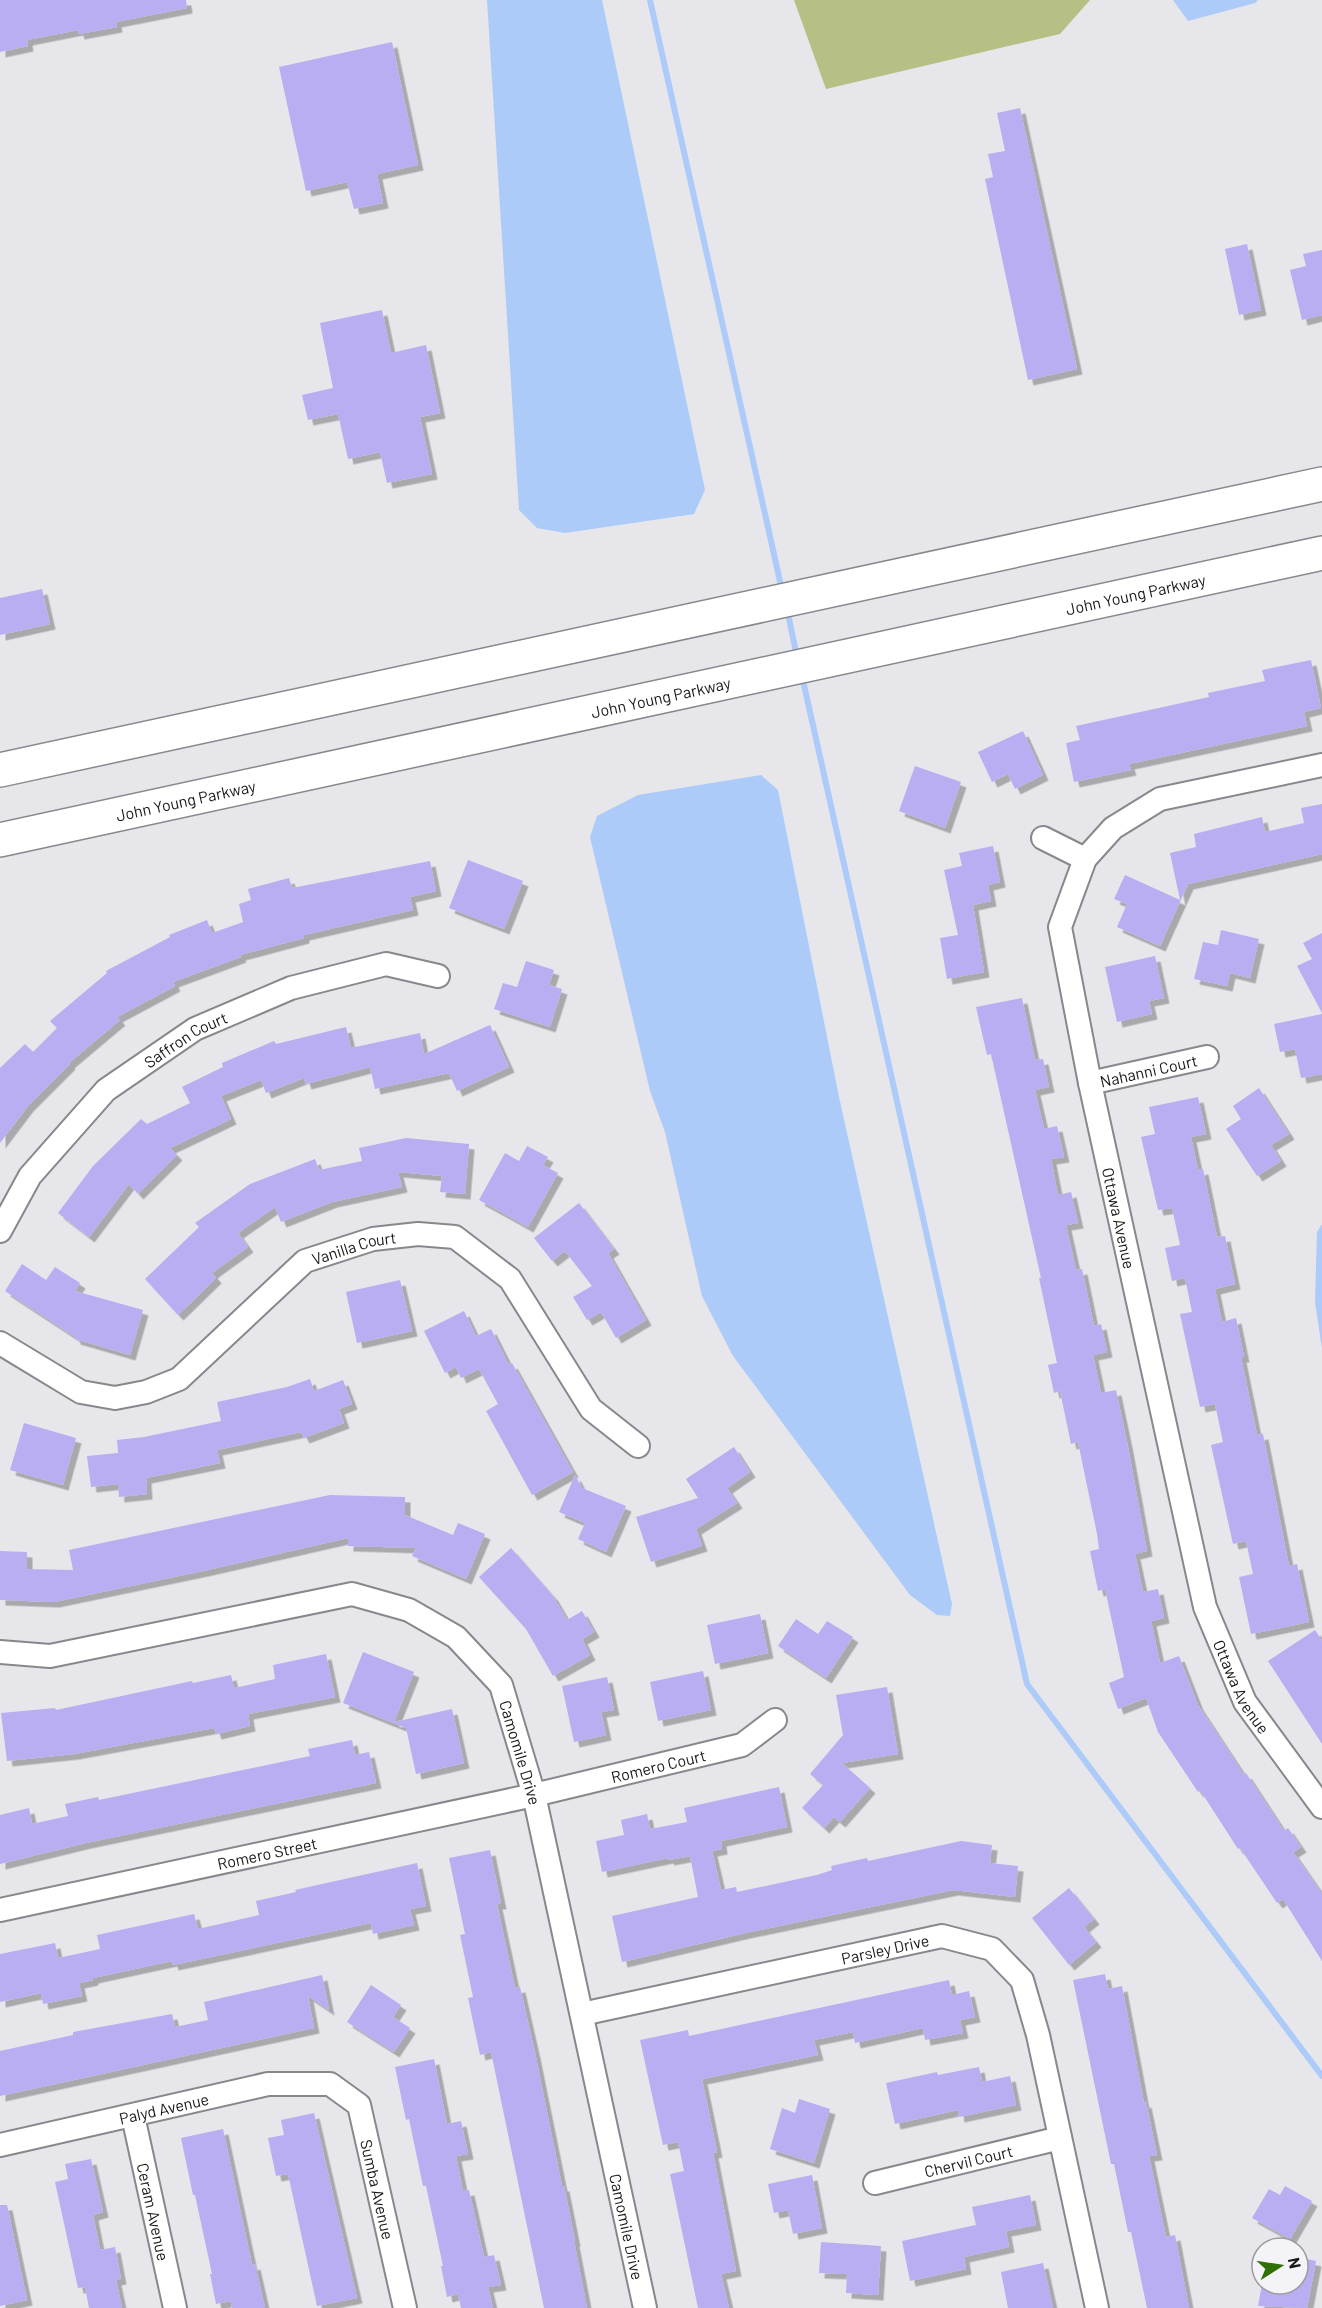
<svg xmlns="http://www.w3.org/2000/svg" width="1322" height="2308" font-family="Barlow,sans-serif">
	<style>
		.green { fill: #b6c085 }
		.water { fill: #accbf8 }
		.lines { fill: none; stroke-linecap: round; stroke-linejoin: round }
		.stream { stroke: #accbf8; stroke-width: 6 }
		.building { fill: #b9aef2; filter: url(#shadow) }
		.street-casing { stroke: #88878c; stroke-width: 26 }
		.highway-casing { stroke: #88878c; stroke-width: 36 }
		.street { stroke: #fff; stroke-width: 22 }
		.highway { stroke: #fff; stroke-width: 33 }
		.labels { text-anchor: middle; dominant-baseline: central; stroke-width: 5; stroke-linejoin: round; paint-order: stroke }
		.street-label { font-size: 16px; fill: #171618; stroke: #f4f3f8 }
	</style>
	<defs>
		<filter id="shadow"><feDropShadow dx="5.5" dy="5.5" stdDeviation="0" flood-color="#0004"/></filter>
	</defs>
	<rect width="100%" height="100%" fill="#e6e6eb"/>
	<path class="green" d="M794,0H1090L1060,34L826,89Z"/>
	<path class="water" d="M487,0H602L705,490L694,514L565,533L537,528L519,510Z
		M1173,0H1258L1255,3L1188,21Z
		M761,775L778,790L839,1097L952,1604L950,1616L937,1615L910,1595L733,1356L702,1296L665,1132L650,1091L590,837L597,816L638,795Z
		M1322,1224V1349L1315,1302L1317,1232Z"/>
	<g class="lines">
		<path class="stream" d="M650,0L782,590
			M787,609L797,657
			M802,676L1027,1684L1322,2076"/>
	</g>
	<path class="building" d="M0,0H186L187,8L116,22L117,27L79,34L78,30L27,40L28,46L0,52Z
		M392,42L418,165L377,174L383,203L354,209L347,182L306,191L279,67Z
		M1020,108L1077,369L1028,380L985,179L993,177L988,154L1005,151L997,113Z
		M1247,244L1261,310L1239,315L1225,249Z
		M1322,250V315L1302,320L1290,270L1306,266L1303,254Z
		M382,310L391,353L426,345L440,413L420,417L432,474L387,483L380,452L348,459L338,414L308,420L302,395L333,388L320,323Z
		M42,589L50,624L0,635V598Z
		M1311,660L1321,708L1304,712L1307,726L1129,764L1131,770L1074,782L1066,743L1080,740L1076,726L1209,697L1208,693L1265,681L1262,670Z
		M1023,731L1043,775L1015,789L1008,774L992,782L978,752Z
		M915,766L961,782L945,828L899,811Z
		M1322,804V854L1188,884L1160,946L1117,927L1127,904L1114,899L1125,875L1180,900L1170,853L1196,847L1194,834L1262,817L1265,832L1304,823L1301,808Z
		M993,846L1000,882L988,885L991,901L973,905L984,972L947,979L940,938L958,935L944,870L962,866L959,853Z
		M468,860L523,881L504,929L449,908Z
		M430,861L436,891L410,897L413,910L304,935V938L240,955L241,957L173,982L175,986L117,1017L120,1020L69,1063L70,1064L28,1106L0,1143V1068L25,1044L33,1052L57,1028L50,1021L107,973L106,971L170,937L169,935L207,920L212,933L243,922L239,904L251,900L248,889L289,878L292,888Z
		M1221,930L1259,939L1250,978L1230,973L1227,986L1194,979L1203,942L1218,945Z
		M1322,933V1013L1297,966L1312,959L1303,943Z
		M1155,956L1164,998L1149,1001L1152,1014L1117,1022L1105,967Z
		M526,961L554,970L549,985L562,989L550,1027L494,1009L503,983L517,987Z
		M1022,998L1035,1060L1043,1059L1049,1087L1035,1090L1044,1129L1057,1126L1064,1157L1051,1159L1058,1195L1071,1192L1078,1223L1066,1225L1076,1270L1082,1269L1094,1326L1101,1324L1107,1352L1093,1355L1101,1393L1116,1390L1128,1447L1147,1551L1135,1554L1143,1592L1158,1589L1164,1618L1151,1621L1160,1663L1179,1656L1198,1705L1244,1775L1246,1773L1284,1831L1288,1828L1301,1847L1293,1852L1322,1894V1961L1283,1899L1277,1903L1240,1848L1238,1849L1200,1790L1198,1792L1158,1732L1146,1698L1118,1709L1109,1683L1124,1677L1105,1589L1098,1591L1090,1551L1099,1549L1097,1534L1078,1442L1071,1444L1060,1391L1054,1393L1048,1365L1057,1363L1039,1278H1041L991,1054L987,1055L976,1007Z
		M1322,1014V1074L1301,1078L1295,1049L1280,1052L1274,1024Z
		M490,1025L509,1067L457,1091L449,1073L375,1089L370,1067L306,1084L304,1078L266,1093L261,1080L221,1096L231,1119L170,1148L177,1155L138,1194L129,1184L89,1237L58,1213L93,1166L141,1119L147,1124L190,1103L182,1087L223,1067L222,1063L274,1041L276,1044L346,1027L351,1048L420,1033L424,1054Z
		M1259,1088L1289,1134L1271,1145L1281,1161L1257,1176L1226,1129L1241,1119L1233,1106Z
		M1198,1097L1206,1134L1191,1137L1198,1170L1203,1169L1217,1237L1225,1236L1235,1284L1215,1289L1222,1322L1236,1318L1244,1357H1241L1257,1435L1263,1434L1289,1566L1297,1564L1309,1622L1251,1634L1239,1577L1253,1574L1246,1541L1233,1544L1211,1445L1223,1442L1215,1404L1200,1407L1180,1314L1192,1312L1185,1278L1172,1281L1165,1248L1180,1245L1172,1208L1158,1210L1141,1137L1155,1134L1149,1107Z
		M406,1138L469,1144L465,1194L440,1192L442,1176L398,1172L402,1187L332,1202L281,1222L275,1207L238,1233L248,1247L212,1273L216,1278L178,1315L145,1279L199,1227L195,1223L250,1184L315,1159L319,1170L362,1161L359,1148Z
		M527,1146L548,1157L543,1165L558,1173L528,1227L479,1200L505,1153L519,1161Z
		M579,1203L614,1249L608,1253L646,1320L616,1338L601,1312L587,1320L573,1297L592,1286L565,1251L552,1261L534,1238Z
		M22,1264L46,1280L55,1267L80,1283L75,1291L143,1310L130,1355L75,1339V1337L5,1291Z
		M400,1280L412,1331L357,1343L346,1292Z
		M464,1311L476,1336L491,1329L509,1365L512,1363L573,1472L532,1495L486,1411L498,1404L479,1369L461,1378L456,1367L445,1373L424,1331Z
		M310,1379L314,1391L343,1380L352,1404L339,1409L344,1423L304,1438L301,1432L217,1450L220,1463L146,1478L147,1494L119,1497L118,1484L91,1487L87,1456L118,1453L117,1440L144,1437L221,1421L217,1402L287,1387Z
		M24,1423L76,1438L63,1485L10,1470Z
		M734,1447L750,1472L727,1488L737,1503L696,1529L702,1546L651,1562L636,1517L698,1498L686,1479Z
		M575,1475L582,1488L626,1506L606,1552L578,1539L585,1523L559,1512Z
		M330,1495L405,1497V1515L453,1535L458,1523L485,1534L466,1579L412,1556L416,1548L348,1546V1538L203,1571L54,1602L0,1600V1551L27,1552V1569L73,1570L69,1550Z
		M511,1548L553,1596L567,1620L582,1611L594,1632L582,1639L590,1655L553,1676L526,1629L479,1577Z
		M760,1614L768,1653L715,1664L707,1625Z
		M796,1619L818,1634L827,1621L853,1637L826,1678L778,1646Z
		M1315,1630L1322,1641V1744L1268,1661Z
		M363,1652L414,1672L394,1722L452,1709L464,1763L416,1774L406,1728L343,1703Z
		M326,1654L335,1697L248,1714L250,1726L216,1734L214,1728L74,1754L7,1761L1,1713L55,1708L56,1710L192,1681L193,1683L231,1675L234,1688L275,1679L273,1665Z
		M703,1671L711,1710L658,1721L650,1682Z
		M607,1677L614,1710L601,1712L606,1735L574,1742L562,1686Z
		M887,1687L898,1754L842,1763L870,1788L840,1822L834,1817L824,1828L802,1808L823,1785L810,1774L843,1735L836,1695Z
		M352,1740L355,1755L369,1752L376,1783L86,1843L0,1864V1815L29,1808L32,1824L68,1816L65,1804L98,1797L99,1800L310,1756L308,1749Z
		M779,1787L787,1827L721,1841L722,1849L712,1851L721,1890L736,1887L737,1892L817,1875L832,1870L831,1866L867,1858L868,1861L961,1841L992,1845L990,1863L1018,1866L1015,1897L953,1890L745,1933L622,1962L612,1916L698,1897L690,1856L669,1860L668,1858L602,1872L596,1841L624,1835L621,1820L647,1814L650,1829L687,1822L684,1808Z
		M490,1850L501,1904H497L515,1988L520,1987L535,2053L562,2186H564L575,2241H574L587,2308H544L491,2052L480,2055L468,1998L473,1997L460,1935L465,1934L449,1858Z
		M417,1863L426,1906L410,1909L414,1925L373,1934L371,1923L173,1965L172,1961L93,1978V1980L79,1983L82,1996L43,2004L41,1993L0,2002V1954L55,1943L58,1958L100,1949L97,1935L194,1914L198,1929L233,1921L259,1915L256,1901L296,1892L295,1890Z
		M1069,1888L1094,1919L1084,1927L1096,1942L1069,1965L1032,1918Z
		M1105,1974L1108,1989L1122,1986L1144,2103L1146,2102L1157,2155L1149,2156L1166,2237L1175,2235L1189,2308H1147L1131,2232H1128L1114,2164H1111L1073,1980Z
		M322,1975L329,2010L308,1996L314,2028L0,2096V2051L73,2035V2032L172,2014L175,2027L208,2020L204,2002Z
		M949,1980L952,1995L969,1991L975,2017L960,2020L963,2033L925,2040L923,2028L855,2043L853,2032L814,2040L818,2055L702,2079L717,2152L713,2153L736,2271L721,2274L729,2308H698L670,2174L684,2171L678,2142L663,2145L640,2040L688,2030L689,2036Z
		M371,1985L401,2005L393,2017L410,2028L394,2052L347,2022Z
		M434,2059L447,2124L461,2121L468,2154L456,2156L463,2191L469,2190L484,2257L494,2255L501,2285L488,2287L493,2308H461L458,2294L447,2297L441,2266H443L426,2186H423L409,2119L406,2120L395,2067Z
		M979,2067L982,2082L1010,2076L1016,2105L959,2117L958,2110L895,2124L886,2083L937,2072L938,2075Z
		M799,2099L830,2109L814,2163L770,2149L782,2108L795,2113Z
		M314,2113L357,2298L317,2306L288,2174L276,2176L268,2138L284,2135L281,2120Z
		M223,2129L252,2265L255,2264L265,2308H232L231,2301L216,2304L210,2274H212L195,2195H193L181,2138Z
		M91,2159L103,2212L93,2215L100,2250L115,2247L121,2279L116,2280L122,2308H89L85,2287L78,2288L55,2182L68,2179L65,2164Z
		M812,2175L822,2228L793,2234L788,2210L774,2213L768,2184Z
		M1285,2186L1312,2201L1290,2239L1252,2218L1269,2189L1280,2195Z
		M1030,2195L1036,2225L1006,2231L1009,2247L964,2257L966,2269L910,2281L902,2241L976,2225L972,2207Z
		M0,2205H7L27,2300L0,2306Z
		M821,2242L881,2246L878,2295L846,2293L847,2274L819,2273Z
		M1298,2257L1316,2261L1307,2308L1258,2306L1262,2284H1298Z
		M1043,2263L1053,2308H1008L1001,2272Z"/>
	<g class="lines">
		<defs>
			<g id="street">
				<path id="s1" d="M1322,765L1160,799L1113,828L1085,859L1060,927L1090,1083L1205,1607L1245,1702L1322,1807"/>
				<path d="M1043,838L1085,859"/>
				<path id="s2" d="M1090,1083L1207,1057"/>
				<path id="s3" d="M0,1231L30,1176L106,1090L195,1029L291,988L386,964L438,976"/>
				<path id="s4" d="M0,1343L81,1392L115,1398L146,1392L179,1379L305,1261L373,1239L418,1234L455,1237L510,1279L591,1409L638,1446"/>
				<path id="s5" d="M0,1652L50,1656L352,1594L409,1610L456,1637L501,1685L534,1795L645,2308"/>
				<path id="s6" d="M0,1910L534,1795L742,1745L775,1720"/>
				<path id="s7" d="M582,2014L942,1936L992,1949L1022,1980L1038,2035L1097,2308"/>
				<path id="s8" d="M133,2116L175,2308"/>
				<path id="s9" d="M0,2145L268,2084H330L359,2105L405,2308"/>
				<path id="s10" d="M875,2183L1060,2138"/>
			</g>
			<g id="highway">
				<path d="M0,770L1322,484"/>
				<path id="s11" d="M0,840L1322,553"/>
			</g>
		</defs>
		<use href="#street" class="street-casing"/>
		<use href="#highway" class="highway-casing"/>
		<use href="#street" class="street"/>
		<use href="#highway" class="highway"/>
	</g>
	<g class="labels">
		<g class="street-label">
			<text stroke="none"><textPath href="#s11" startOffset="1162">John Young Parkway</textPath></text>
			<text stroke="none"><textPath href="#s11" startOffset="676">John Young Parkway</textPath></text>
			<text stroke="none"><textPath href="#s11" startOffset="190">John Young Parkway</textPath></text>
			<text stroke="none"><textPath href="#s3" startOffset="272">Saffron Court</textPath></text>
			<text stroke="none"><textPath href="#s2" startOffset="60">Nahanni Court</textPath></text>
			<text stroke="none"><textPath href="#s1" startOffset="632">Ottawa Avenue</textPath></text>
			<text stroke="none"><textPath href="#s4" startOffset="420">Vanilla Court</textPath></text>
			<text stroke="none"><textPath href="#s1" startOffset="1118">Ottawa Avenue</textPath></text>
			<text stroke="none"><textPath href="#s5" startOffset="608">Camomile Drive</textPath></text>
			<text stroke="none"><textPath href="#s6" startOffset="674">Romero Court</textPath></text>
			<text stroke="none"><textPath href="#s6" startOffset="273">Romero Street</textPath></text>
			<text stroke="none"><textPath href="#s7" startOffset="310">Parsley Drive</textPath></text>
			<text stroke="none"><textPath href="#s9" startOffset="168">Palyd Avenue</textPath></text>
			<text stroke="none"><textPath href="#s10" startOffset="96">Chervil Court</textPath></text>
			<text stroke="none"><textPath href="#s9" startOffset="459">Sumba Avenue</textPath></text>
			<text stroke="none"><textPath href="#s8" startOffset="98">Ceram Avenue</textPath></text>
			<text stroke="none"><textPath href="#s5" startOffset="1094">Camomile Drive</textPath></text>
		</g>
	</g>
	<g transform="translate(1280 2266) rotate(78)"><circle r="28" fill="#f4f3f8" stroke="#9c9b9e" stroke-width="1.5"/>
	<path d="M0-4.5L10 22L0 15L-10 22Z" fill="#2f7007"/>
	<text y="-9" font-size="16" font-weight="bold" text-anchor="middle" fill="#171618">N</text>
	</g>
</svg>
